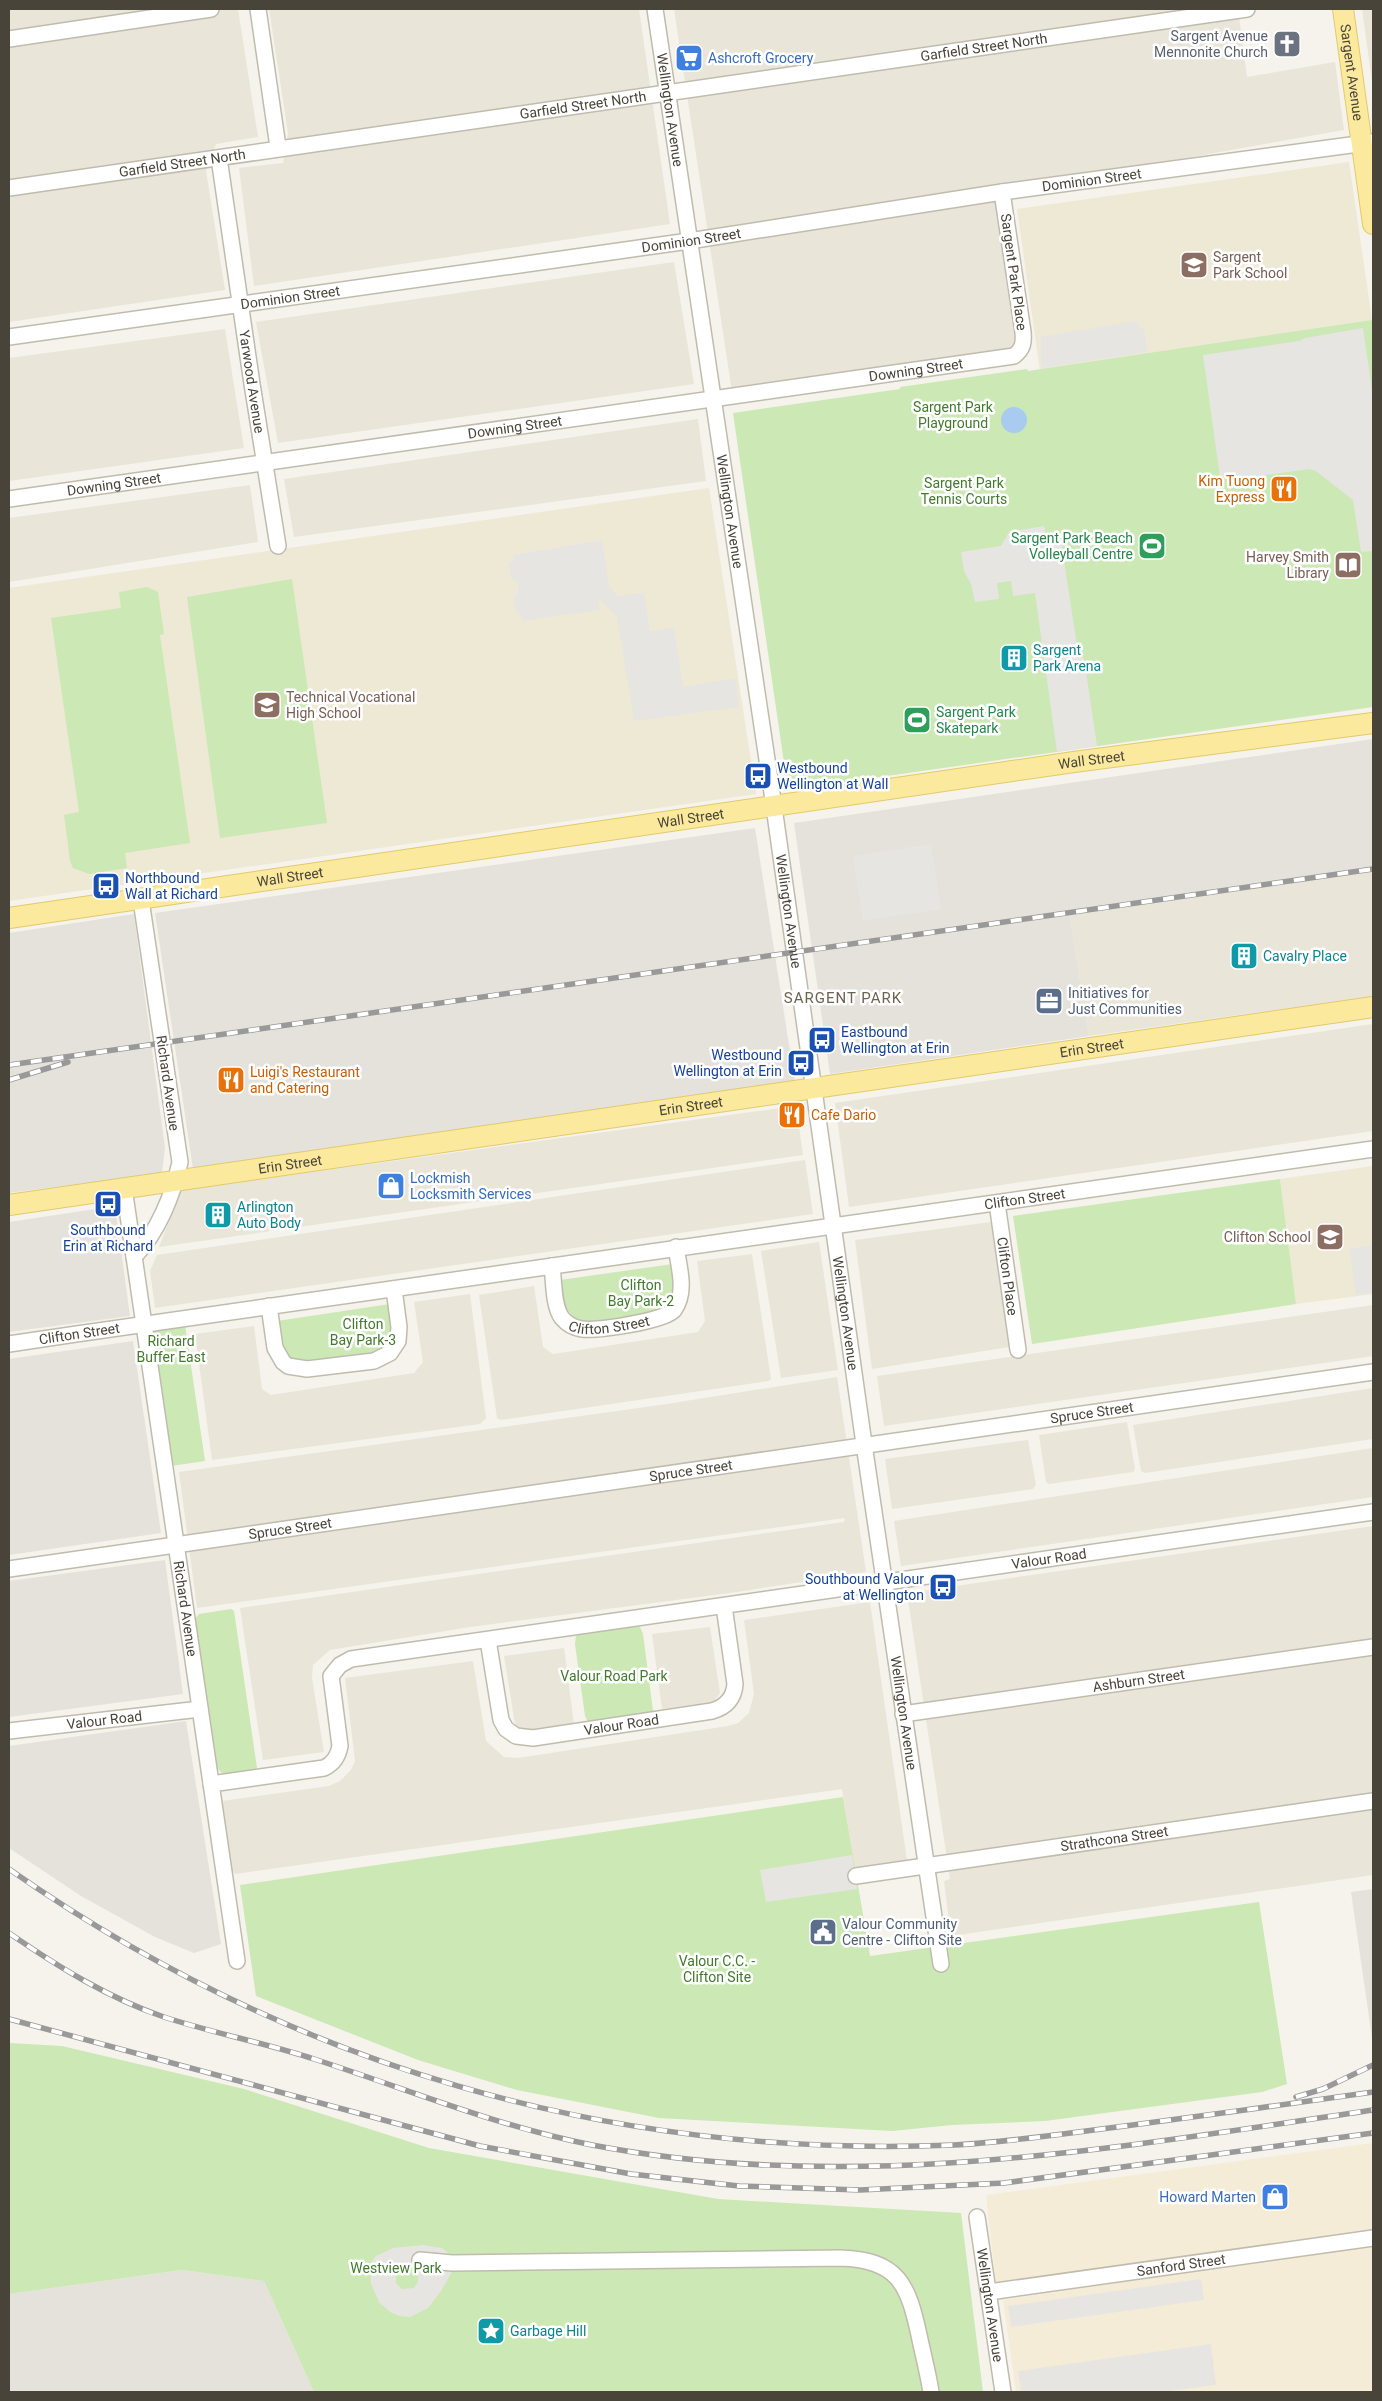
<svg xmlns="http://www.w3.org/2000/svg" width="1382" height="2401" font-family="Roboto,sans-serif">
	<style>
		.residential { fill: #e9e5d9 }
		.commercial { fill: #f5ecd7 }
		.industrial { fill: #e5e2dc }
		.education { fill: #ede9d5 }
		.green { fill: #cbe8b5 }
		.parking { fill: #e7e5e2; fill-rule: evenodd }
		.water { fill: #a9cbef }
		.lines { fill: none; stroke-linecap: round; stroke-linejoin: round }
		.minor-casing { stroke: #c0bcad; stroke-width: 18 }
		.major-casing { stroke: #e1ca6c; stroke-width: 22 }
		.minor { stroke: #fff; stroke-width: 15 }
		.major { stroke: #fbea9d; stroke-width: 20 }
		.rail-casing { stroke: #999; stroke-width: 5.5 }
		.rail { stroke: #fff; stroke-width: 4; stroke-dasharray: 11; stroke-linecap: butt }
		.labels { text-anchor: middle; dominant-baseline: central; stroke-width: 5; stroke-linejoin: round; paint-order: stroke }
		.worship-label { font-size: 14px; fill: #5b616d; stroke: #fff; text-anchor: end }
		.street-label { font-size: 14px; fill: #494439; stroke: #fff }
		.shop-label { font-size: 14px; fill: #366cbe; stroke: #fff; text-anchor: start }
		.education-label { font-size: 14px; fill: #785e54; stroke: #fff; text-anchor: start }
		.park-label { font-size: 14px; fill: #427a2c; stroke: #fff }
		.food-label { font-size: 14px; fill: #c56008; stroke: #fff; text-anchor: start }
		.leisure-label { font-size: 14px; fill: #27864d; stroke: #fff; text-anchor: end }
		.culture-label { font-size: 14px; fill: #0d838f; stroke: #fff; text-anchor: start }
		.transit-label { font-size: 14px; fill: #164399; stroke: #fff; text-anchor: start }
		.service-label { font-size: 14px; fill: #4e5e75; stroke: #fff; text-anchor: start }
		.neighbourhood-label { font-size: 15px; letter-spacing: 1px; fill: #6c6350; stroke: #fff }
	</style>
	<rect width="100%" height="100%" fill="#f5f3eb"/>
	<path class="residential" d="M9,9H238L258,137L216,144L206,171L225,290L9,322Z
		M269,9H639L670,224L254,286L239,168L283,163L288,133Z
		M674,9H1238L1247,77L1335,62L1344,130L1000,191L1022,341L1017,350L732,392Z
		M1362,9H1373V89Z
		M674,262L694,384L278,443L256,322Z
		M225,329L244,448L9,481V358Z
		M698,419L706,481L294,537L284,479Z
		M250,485L258,542L9,582V518Z
		M1373,869V996L1089,1036L1069,912Z
		M1373,1024V1131L849,1207L835,1103Z
		M796,1106L803,1155L159,1247L181,1190Z
		M805,1160L813,1214L155,1308L150,1271L157,1255Z
		M991,1222L1009,1347L872,1369L855,1240Z
		M819,1242L838,1370L781,1378L761,1251Z
		M752,1254L771,1379L769,1381L501,1420L497,1418L479,1295L534,1286L543,1347L553,1354L698,1332L705,1321L697,1261Z
		M470,1294L486,1418L480,1424L212,1460L195,1334L254,1326L262,1389L271,1395L414,1373L423,1362L414,1302Z
		M1373,1305V1356L884,1426L877,1376Z
		M837,1377L866,1572L737,1592L470,1627L330,1650L313,1665L312,1678L324,1752L263,1760L240,1608L844,1522L845,1518L197,1608L179,1472L667,1404Z
		M1373,1388V1439L1145,1473L1141,1471L1133,1425Z
		M1127,1422L1135,1469L1133,1472L1049,1484L1046,1482L1039,1435Z
		M1028,1440L1036,1485L1033,1489L892,1509L885,1459Z
		M1373,1448V1497L901,1566L894,1521Z
		M1373,1526V1875L951,1936L944,1881L950,1879L907,1593Z
		M870,1602L907,1861L855,1868L842,1789L235,1874L231,1870L222,1801L329,1786L340,1781L351,1770L355,1761L345,1678L473,1661L486,1741L504,1757L518,1758L728,1726L738,1723L749,1713L754,1694L744,1620Z
		M710,1627L720,1693L714,1702L662,1709L652,1634Z
		M564,1648L574,1725L523,1733L516,1731L504,1656Z"/>
	<path class="commercial" d="M1373,2143V2229L996,2283L986,2195Z
		M1373,2245V2392H1016L1003,2300Z"/>
	<path class="industrial" d="M1373,739V869L1069,912L1089,1036L830,1074L794,823Z
		M755,828L795,1083L193,1169L155,913Z
		M134,914L165,1148L162,1173L9,1193V933Z
		M115,1206L130,1316L9,1332V1222Z
		M133,1341L161,1533L9,1555V1359Z
		M165,1560L183,1694L9,1717V1581Z
		M186,1721L221,1944L194,1953L155,1937L81,1896L9,1848V1746Z
		M1373,1889V2045L1351,1892Z
		M182,2270L264,2281L314,2392H9V2294Z"/>
	<path class="education" d="M1349,162L1372,320L1040,371L1017,209Z
		M709,488L756,794L9,901V588Z
		M1373,1166V1294L1296,1304L1280,1179Z"/>
	<path class="green" d="M1372,320L1373,707L788,790L733,413L900,389V387L1027,369L1028,371Z
		M292,579L327,823L220,838L187,597Z
		M147,587L158,592L164,634L160,635L190,843L125,853L127,868L89,874L73,868L70,861L64,815L79,812L51,618L121,608L119,592Z
		M1280,1179L1296,1304L1032,1344L1013,1216Z
		M673,1264L676,1293L665,1311L589,1324L576,1320L565,1307L560,1280Z
		M390,1304L393,1324L391,1342L379,1353L307,1364L290,1360L281,1344L277,1321Z
		M185,1325L205,1461L171,1466L151,1330Z
		M231,1609L234,1611L257,1768L254,1771L227,1775L223,1774L216,1767L194,1620L199,1614Z
		M635,1625L640,1627L643,1634L653,1711L651,1714L588,1722L585,1716L575,1644L576,1636L582,1633Z
		M843,1797L870,1956L1259,1902L1287,2084L1262,2092L1045,2121L952,2125L892,2131L659,2118L517,2090L418,2060L256,1996L240,1885Z
		M9,2043L62,2046L244,2089L429,2148L718,2199L961,2213L983,2392H314L264,2281L182,2270L9,2294Z"/>
	<path class="parking" d="M1137,321L1138,326L1144,330L1148,352L1041,368V337Z
		M1363,328L1373,397V551L1361,552L1353,500L1316,471L1310,469L1231,480L1230,475L1220,477L1203,355L1299,341L1305,338Z
		M1044,526L1046,537L1060,535L1079,658H1084L1097,746L1057,752L1035,593L1013,596L1011,581L997,583L999,599L975,602L971,584L964,571L961,552L1001,546L1009,532Z
		M602,540L609,586L617,596L644,593L650,631L674,627L683,687L736,678L739,707L634,721L617,617L600,599L598,600L600,610L523,621L521,614L516,612L514,597L519,592L517,581L511,578L509,563L514,560L513,555Z
		M931,844L941,909L863,921L853,856Z
		M1373,1245V1293L1356,1295L1349,1249Z
		M852,1855L857,1889L766,1902L760,1870Z
		M423,2245L442,2248L452,2256L453,2270L441,2291L428,2308L410,2317L399,2316L390,2312L379,2302L371,2284L370,2264L376,2256L393,2248ZM403,2266H410L418,2273V2282L414,2288L402,2289L396,2283V2274Z
		M1201,2279L1204,2300L1011,2327L1008,2306Z
		M1211,2344L1216,2385L1162,2392H1021L1018,2371Z"/>
	<path class="water" d="M1001 420a13 13 0 1 1 26 0a13 13 0 1 1-26 0Z"/>
	<g class="lines">
		<defs>
			<g id="minor">
				<path d="M258,9L278,147"/>
				<path id="s1" d="M655,9L772,793L866,1458L941,1964"/>
				<path d="M9,39L211,9"/>
				<path id="s2" d="M219,158L252,384L278,546"/>
				<path id="s3" d="M9,188L1247,9"/>
				<path id="s4" d="M9,337L689,241L1002,192L1373,142"/>
				<path id="s5" d="M9,499L1014,356C1023,349 1024,343 1023,332L1002,192"/>
				<path id="s6" d="M124,1188L237,1961"/>
				<path id="s7" d="M997,1203L1018,1350"/>
				<path d="M134,1257C158,1232 173,1195 180,1162L141,900"/>
				<path id="s8" d="M552,1266C554,1281 553,1306 562,1318C567,1324 575,1328 582,1329C597,1331 665,1321 674,1310C687,1292 679,1268 676,1247"/>
				<path d="M269,1306L275,1348L283,1362L288,1366L307,1369L374,1361L390,1353L398,1341L399,1327L394,1289"/>
				<path id="s9" d="M9,1344C463,1276 918,1215 1373,1149"/>
				<path id="s10" d="M9,1569L1373,1372"/>
				<path id="s11" d="M488,1640L501,1720L506,1729L516,1736L533,1738L712,1711C726,1707 734,1698 735,1684L724,1606"/>
				<path id="s12" d="M903,1714L1373,1647"/>
				<path id="s13" d="M9,1731L200,1709"/>
				<path id="s14" d="M211,1784L324,1768C333,1764 338,1757 340,1746L331,1676L340,1665L351,1659L1373,1512"/>
				<path id="s15" d="M856,1876L1373,1801"/>
				<path id="s16" d="M977,2217L1003,2392"/>
				<path d="M420,2260L452,2263L841,2258C898,2260 908,2284 919,2335C923,2354 928,2373 931,2392"/>
				<path id="s17" d="M989,2292L1373,2238"/>
			</g>
			<g id="major">
				<path id="s18" d="M1343,9L1373,224"/>
				<path id="s19" d="M9,918L1074,762L1373,723"/>
				<path id="s20" d="M9,1205L1373,1007"/>
			</g>
		</defs>
		<use href="#minor" class="minor-casing"/>
		<use href="#major" class="major-casing"/>
		<use href="#minor" class="minor"/>
		<use href="#major" class="major"/>
		<defs>
			<path id="rail" d="M9,1065L1373,869
				M9,1080L68,1062
				M9,1869C291,2066 610,2159 954,2145C1011,2142 1068,2133 1125,2126C1208,2115 1290,2104 1373,2092
				M9,1933C57,1966 108,1998 164,2017C213,2033 265,2043 314,2059C407,2089 496,2126 592,2145C852,2195 1115,2148 1373,2110
				M9,2019L480,2146L631,2174L739,2186L860,2190L1004,2183L1373,2133
				M1296,2097L1323,2089L1373,2065"/>
		</defs>
		<use href="#rail" class="rail-casing"/>
		<use href="#rail" class="rail"/>
	</g>
	<defs>
		<symbol id="church-square" viewBox="-11 -11 22 22"><rect x="-9" y="-9" width="18" height="18" rx="4" fill="#6b7280" stroke="#fff"/><path d="M-1.2-6h2.4v3.5h3.3v2.4h-3.3V6h-2.4V-.1h-3.3v-2.4h3.3Z" fill="#fff"/></symbol>
		<symbol id="supermarket-square" viewBox="-11 -11 22 22"><rect x="-9" y="-9" width="18" height="18" rx="4" fill="#3f7fe0" stroke="#fff"/><path d="M-6-5.5h2.5l.6 2H6L4.5 2H-2.5L-4.4-4H-6ZM-1.5 3.2a1.3 1.3 0 1 0 .1 0ZM3 3.2a1.3 1.3 0 1 0 .1 0Z" fill="#fff"/></symbol>
		<symbol id="school-square" viewBox="-11 -11 22 22"><rect x="-9" y="-9" width="18" height="18" rx="4" fill="#8d6e63" stroke="#fff"/><path d="M0-5L7-2L0 1L-7-2ZM-4 1L0 2.5L4 1V4Q0 6-4 4Z" fill="#fff"/></symbol>
		<symbol id="restaurant-square" viewBox="-11 -11 22 22"><rect x="-9" y="-9" width="18" height="18" rx="4" fill="#e8710a" stroke="#fff"/><path d="M-5-6h1v4h1v-4h1v4h1v-4h1v5L-1.5 .5V6h-2V.5L-5-1ZM5-6V6H3V1.5H1.5Q1.5-4 5-6Z" fill="#fff"/></symbol>
		<symbol id="stadium-square" viewBox="-11 -11 22 22"><rect x="-9" y="-9" width="18" height="18" rx="4" fill="#2e9e5b" stroke="#fff"/><path d="M0-5a6.5 5 0 1 0 0 10a6.5 5 0 1 0 0-10ZM-3.5-1.8h7v3.6h-7Z" fill="#fff"/></symbol>
		<symbol id="library-square" viewBox="-11 -11 22 22"><rect x="-9" y="-9" width="18" height="18" rx="4" fill="#8d6e63" stroke="#fff"/><path d="M-6-4Q-3-5.5-.7-3.5V5Q-3 3-6 4ZM6-4Q3-5.5 .7-3.5V5Q3 3 6 4Z" fill="#fff"/></symbol>
		<symbol id="building-square" viewBox="-11 -11 22 22"><rect x="-9" y="-9" width="18" height="18" rx="4" fill="#0f9aa8" stroke="#fff"/><path d="M-4-6H4V6H1V3H-1V6H-4ZM-2.5-4.3h1.7v1.8h-1.7ZM.8-4.3h1.7v1.8H.8ZM-2.5-1h1.7V.8h-1.7ZM.8-1h1.7V.8H.8Z" fill="#fff"/></symbol>
		<symbol id="bus-square" viewBox="-11 -11 22 22"><rect x="-9" y="-9" width="18" height="18" rx="4" fill="#1a4fb4" stroke="#fff"/><path d="M-5-6H5V4H4V6H2V4H-2V6H-4V4H-5ZM-3.5-4V0h7V-4ZM-3.5 1.2v1.5H-2V1.2ZM2 1.2v1.5H3.5V1.2Z" fill="#fff"/></symbol>
		<symbol id="office-square" viewBox="-11 -11 22 22"><rect x="-9" y="-9" width="18" height="18" rx="4" fill="#5c6f8a" stroke="#fff"/><path d="M-6-3h4V-5.5h4V-3h4V5H-6ZM-1-4.5V-3h2v-1.5ZM-6 0V1H6V0Z" fill="#fff"/></symbol>
		<symbol id="shop-square" viewBox="-11 -11 22 22"><rect x="-9" y="-9" width="18" height="18" rx="4" fill="#3f7fe0" stroke="#fff"/><path d="M-5-2.5h2.3a2.7 3.5 0 0 1 5.4 0H5L5.5 6h-11ZM-1.5-2.5h3a1.5 2.3 0 0 0-3 0Z" fill="#fff"/></symbol>
		<symbol id="civic-square" viewBox="-11 -11 22 22"><rect x="-9" y="-9" width="18" height="18" rx="4" fill="#5c6f8a" stroke="#fff"/><path d="M-.6-6.5H3V-4.5H.6V-3L4-1V1h2V6H-6V1h2V-1L-.6-3ZM-1.2 2.5V6h2.4V2.5Z" fill="#fff"/></symbol>
		<symbol id="sight-square" viewBox="-11 -11 22 22"><rect x="-9" y="-9" width="18" height="18" rx="4" fill="#0f9aa8" stroke="#fff"/><path d="M0-6L1.8-2.2L6-1.7L2.9 1.2L3.7 5.4L0 3.3L-3.7 5.4L-2.9 1.2L-6-1.7L-1.8-2.2Z" fill="#fff"/></symbol>
	</defs>
	<g fill-rule="evenodd">
		<use href="#church-square" x="1271" y="28" width="32" height="32"/>
		<use href="#supermarket-square" x="673" y="42" width="32" height="32"/>
		<use href="#school-square" x="1178" y="249" width="32" height="32"/>
		<use href="#restaurant-square" x="1268" y="473" width="32" height="32"/>
		<use href="#stadium-square" x="1136" y="530" width="32" height="32"/>
		<use href="#library-square" x="1332" y="549" width="32" height="32"/>
		<use href="#building-square" x="998" y="642" width="32" height="32"/>
		<use href="#school-square" x="251" y="689" width="32" height="32"/>
		<use href="#stadium-square" x="901" y="704" width="32" height="32"/>
		<use href="#bus-square" x="742" y="760" width="32" height="32"/>
		<use href="#bus-square" x="90" y="870" width="32" height="32"/>
		<use href="#building-square" x="1228" y="940" width="32" height="32"/>
		<use href="#office-square" x="1033" y="985" width="32" height="32"/>
		<use href="#bus-square" x="806" y="1024" width="32" height="32"/>
		<use href="#bus-square" x="785" y="1047" width="32" height="32"/>
		<use href="#restaurant-square" x="215" y="1064" width="32" height="32"/>
		<use href="#restaurant-square" x="776" y="1099" width="32" height="32"/>
		<use href="#shop-square" x="375" y="1170" width="32" height="32"/>
		<use href="#bus-square" x="92" y="1188" width="32" height="32"/>
		<use href="#building-square" x="202" y="1199" width="32" height="32"/>
		<use href="#school-square" x="1314" y="1221" width="32" height="32"/>
		<use href="#bus-square" x="927" y="1571" width="32" height="32"/>
		<use href="#civic-square" x="807" y="1916" width="32" height="32"/>
		<use href="#shop-square" x="1259" y="2181" width="32" height="32"/>
		<use href="#sight-square" x="475" y="2315" width="32" height="32"/>
	</g>
	<g class="labels">
		<g class="worship-label">
			<text x="1268" y="36">Sargent Avenue<tspan x="1268" dy="16">Mennonite Church</tspan></text>
		</g>
		<g class="street-label">
			<text stroke="none"><textPath href="#s3" startOffset="985">Garfield Street North</textPath></text>
			<text stroke="none"><textPath href="#s18" startOffset="64">Sargent Avenue</textPath></text>
			<text stroke="none"><textPath href="#s3" startOffset="580">Garfield Street North</textPath></text>
			<text stroke="none"><textPath href="#s1" startOffset="102">Wellington Avenue</textPath></text>
			<text stroke="none"><textPath href="#s3" startOffset="175">Garfield Street North</textPath></text>
			<text stroke="none"><textPath href="#s4" startOffset="1094">Dominion Street</textPath></text>
			<text stroke="none"><textPath href="#s4" startOffset="689">Dominion Street</textPath></text>
			<text transform="translate(1014 272) rotate(82)">Sargent Park Place</text>
			<text stroke="none"><textPath href="#s4" startOffset="284">Dominion Street</textPath></text>
			<text stroke="none"><textPath href="#s5" startOffset="916">Downing Street</textPath></text>
			<text stroke="none"><textPath href="#s2" startOffset="226">Yarwood Avenue</textPath></text>
			<text stroke="none"><textPath href="#s5" startOffset="511">Downing Street</textPath></text>
			<text stroke="none"><textPath href="#s5" startOffset="106">Downing Street</textPath></text>
			<text stroke="none"><textPath href="#s1" startOffset="508">Wellington Avenue</textPath></text>
			<text stroke="none"><textPath href="#s19" startOffset="1094">Wall Street</textPath></text>
			<text stroke="none"><textPath href="#s19" startOffset="689">Wall Street</textPath></text>
			<text stroke="none"><textPath href="#s19" startOffset="284">Wall Street</textPath></text>
			<text stroke="none"><textPath href="#s1" startOffset="912">Wellington Avenue</textPath></text>
			<text stroke="none"><textPath href="#s20" startOffset="1094">Erin Street</textPath></text>
			<text transform="translate(168 1083) rotate(82)">Richard Avenue</text>
			<text stroke="none"><textPath href="#s20" startOffset="689">Erin Street</textPath></text>
			<text stroke="none"><textPath href="#s20" startOffset="284">Erin Street</textPath></text>
			<text stroke="none"><textPath href="#s9" startOffset="1026">Clifton Street</textPath></text>
			<text stroke="none"><textPath href="#s7" startOffset="74">Clifton Place</textPath></text>
			<text stroke="none"><textPath href="#s1" startOffset="1318">Wellington Avenue</textPath></text>
			<text stroke="none"><textPath href="#s8" startOffset="104">Clifton Street</textPath></text>
			<text stroke="none"><textPath href="#s9" startOffset="71">Clifton Street</textPath></text>
			<text stroke="none"><textPath href="#s10" startOffset="1094">Spruce Street</textPath></text>
			<text stroke="none"><textPath href="#s10" startOffset="689">Spruce Street</textPath></text>
			<text stroke="none"><textPath href="#s10" startOffset="284">Spruce Street</textPath></text>
			<text stroke="none"><textPath href="#s14" startOffset="945">Valour Road</textPath></text>
			<text stroke="none"><textPath href="#s6" startOffset="425">Richard Avenue</textPath></text>
			<text stroke="none"><textPath href="#s12" startOffset="238">Ashburn Street</textPath></text>
			<text stroke="none"><textPath href="#s1" startOffset="1722">Wellington Avenue</textPath></text>
			<text stroke="none"><textPath href="#s13" startOffset="96">Valour Road</textPath></text>
			<text stroke="none"><textPath href="#s11" startOffset="210">Valour Road</textPath></text>
			<text stroke="none"><textPath href="#s15" startOffset="261">Strathcona Street</textPath></text>
			<text stroke="none"><textPath href="#s17" startOffset="194">Sanford Street</textPath></text>
			<text stroke="none"><textPath href="#s16" startOffset="89">Wellington Avenue</textPath></text>
		</g>
		<g class="shop-label">
			<text x="708" y="58">Ashcroft Grocery</text>
			<text x="410" y="1178">Lockmish<tspan x="410" dy="16">Locksmith Services</tspan></text>
			<text x="1256" y="2197" text-anchor="end">Howard Marten</text>
		</g>
		<g class="education-label">
			<text x="1213" y="257">Sargent<tspan x="1213" dy="16">Park School</tspan></text>
			<text x="1329" y="557" text-anchor="end">Harvey Smith<tspan x="1329" dy="16">Library</tspan></text>
			<text x="286" y="697">Technical Vocational<tspan x="286" dy="16">High School</tspan></text>
			<text x="1311" y="1237" text-anchor="end">Clifton School</text>
		</g>
		<g class="park-label">
			<text x="953" y="407">Sargent Park<tspan x="953" dy="16">Playground</tspan></text>
			<text x="964" y="483">Sargent Park<tspan x="964" dy="16">Tennis Courts</tspan></text>
			<text x="641" y="1285">Clifton<tspan x="641" dy="16">Bay Park-2</tspan></text>
			<text x="363" y="1324">Clifton<tspan x="363" dy="16">Bay Park-3</tspan></text>
			<text x="171" y="1341">Richard<tspan x="171" dy="16">Buffer East</tspan></text>
			<text x="614" y="1676">Valour Road Park</text>
			<text x="717" y="1961">Valour C.C. -<tspan x="717" dy="16">Clifton Site</tspan></text>
			<text x="396" y="2268">Westview Park</text>
		</g>
		<g class="food-label">
			<text x="1265" y="481" text-anchor="end">Kim Tuong<tspan x="1265" dy="16">Express</tspan></text>
			<text x="250" y="1072">Luigi's Restaurant<tspan x="250" dy="16">and Catering</tspan></text>
			<text x="811" y="1115">Cafe Dario</text>
		</g>
		<g class="leisure-label">
			<text x="1133" y="538">Sargent Park Beach<tspan x="1133" dy="16">Volleyball Centre</tspan></text>
			<text x="936" y="712" text-anchor="start">Sargent Park<tspan x="936" dy="16">Skatepark</tspan></text>
		</g>
		<g class="culture-label">
			<text x="1033" y="650">Sargent<tspan x="1033" dy="16">Park Arena</tspan></text>
			<text x="1263" y="956">Cavalry Place</text>
			<text x="237" y="1207">Arlington<tspan x="237" dy="16">Auto Body</tspan></text>
			<text x="510" y="2331">Garbage Hill</text>
		</g>
		<g class="transit-label">
			<text x="777" y="768">Westbound<tspan x="777" dy="16">Wellington at Wall</tspan></text>
			<text x="125" y="878">Northbound<tspan x="125" dy="16">Wall at Richard</tspan></text>
			<text x="841" y="1032">Eastbound<tspan x="841" dy="16">Wellington at Erin</tspan></text>
			<text x="782" y="1055" text-anchor="end">Westbound<tspan x="782" dy="16">Wellington at Erin</tspan></text>
			<text x="108" y="1230" text-anchor="middle">Southbound<tspan x="108" dy="16">Erin at Richard</tspan></text>
			<text x="924" y="1579" text-anchor="end">Southbound Valour<tspan x="924" dy="16">at Wellington</tspan></text>
		</g>
		<g class="service-label">
			<text x="1068" y="993">Initiatives for<tspan x="1068" dy="16">Just Communities</tspan></text>
			<text x="842" y="1924">Valour Community<tspan x="842" dy="16">Centre - Clifton Site</tspan></text>
		</g>
		<g class="neighbourhood-label">
			<text x="843" y="998">SARGENT PARK</text>
		</g>
	</g>
	<rect width="1382" height="2401" fill="none" stroke="#494439" stroke-width="20"/>
</svg>
